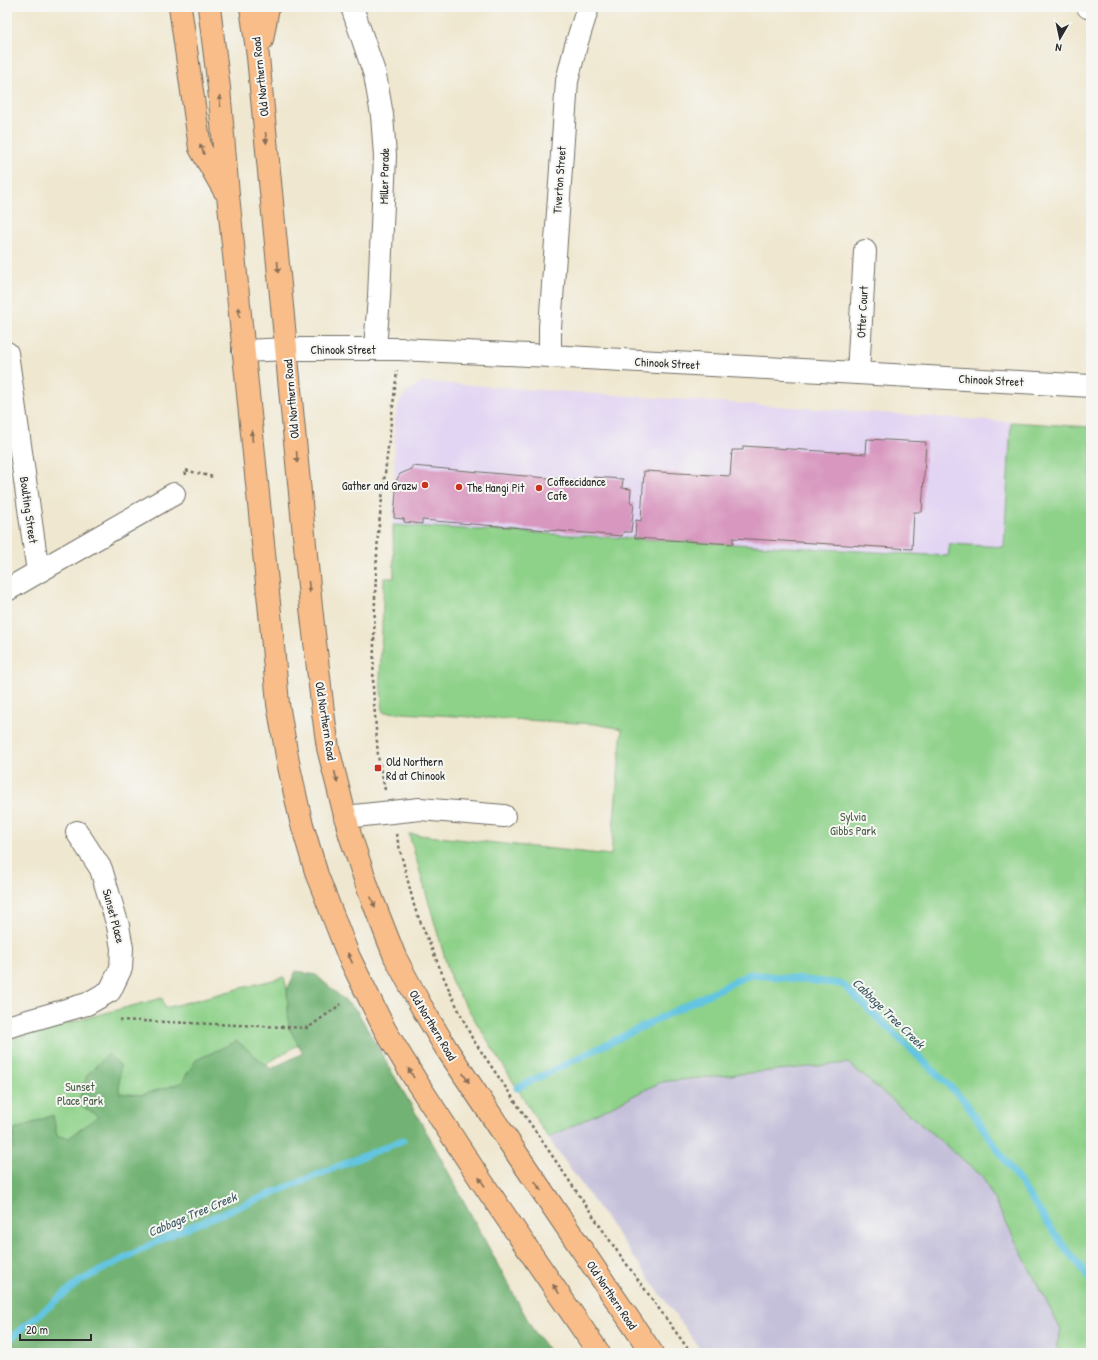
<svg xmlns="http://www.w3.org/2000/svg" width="1098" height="1360" font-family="'Patrick Hand',sans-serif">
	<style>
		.built { fill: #e2d4f3 }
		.industrial { fill: #c5c0da }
		.green { fill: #8ed189; stroke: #5c7e5a }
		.forest { fill: #72b375; stroke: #4e6f50 }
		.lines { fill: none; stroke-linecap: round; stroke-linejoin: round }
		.stream { stroke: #63c5e1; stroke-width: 7 }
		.building { fill: #d897bf }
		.minor-casing { stroke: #706d64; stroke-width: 24 }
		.highway-casing { stroke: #706d64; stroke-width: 24 }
		.path { stroke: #706d64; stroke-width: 2.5; stroke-dasharray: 3 3; stroke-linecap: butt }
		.minor { stroke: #fff; stroke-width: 22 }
		.highway { stroke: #f8bd89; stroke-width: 22 }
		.oneway { fill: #876d55 }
		.poi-dot { fill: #c8321e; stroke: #f6f6f2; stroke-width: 1.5 }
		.labels { text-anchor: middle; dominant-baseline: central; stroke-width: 4; stroke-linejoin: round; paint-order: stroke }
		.street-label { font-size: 12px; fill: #2b2b2b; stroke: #f6f6f2 }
		.poi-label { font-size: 12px; fill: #2b2b2b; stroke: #f6f6f2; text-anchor: start }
		.park-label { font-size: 12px; fill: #495d47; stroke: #f6f6f2 }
		.water-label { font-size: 13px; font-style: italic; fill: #3c5962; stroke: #f6f6f2 }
	</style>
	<rect width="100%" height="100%" fill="#f6f6f2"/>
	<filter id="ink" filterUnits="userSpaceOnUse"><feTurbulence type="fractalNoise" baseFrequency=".025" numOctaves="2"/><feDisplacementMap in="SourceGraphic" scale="8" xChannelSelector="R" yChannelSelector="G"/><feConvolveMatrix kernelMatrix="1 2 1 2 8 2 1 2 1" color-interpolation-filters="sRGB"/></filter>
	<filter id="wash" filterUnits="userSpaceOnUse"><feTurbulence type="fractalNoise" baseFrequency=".012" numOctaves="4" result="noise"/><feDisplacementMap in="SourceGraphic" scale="16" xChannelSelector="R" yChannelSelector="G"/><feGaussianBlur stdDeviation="0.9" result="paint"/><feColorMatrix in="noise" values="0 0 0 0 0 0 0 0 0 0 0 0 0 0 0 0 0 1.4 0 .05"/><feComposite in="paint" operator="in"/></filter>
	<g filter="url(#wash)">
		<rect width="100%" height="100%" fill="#efe7cf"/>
		<path class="built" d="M424,382L1011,422L1004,547L950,544L949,556L393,525L395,418L399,402L408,391Z"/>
		<path class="industrial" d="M848,1063L982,1176L1061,1330L1056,1347L1065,1353H703L548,1138L661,1082Z"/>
		<path class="green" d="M1011,422L1091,427V1353H1065L1056,1347L1061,1330L982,1176L848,1063L661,1082L548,1138L452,983L409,834L611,855L622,729L595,724L383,712L380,678L384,578H394L393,525L948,556L950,544L1004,547Z
			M284,977L301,1043L7,1220V1039L162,998L165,1008Z"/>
		<path class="forest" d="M296,971L316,975L357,1011L430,1138L533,1330L551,1353H7V1155L13,1149L14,1130L53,1115L57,1136L69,1138L98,1116L78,1104L87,1075L108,1054L120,1065L119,1093L141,1095L181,1083L196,1060L237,1041L271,1069L303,1053L289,1028L287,990Z"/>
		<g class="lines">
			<path class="stream" d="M517,1088L750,974L842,984L964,1100L1062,1244L1091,1280
				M7,1341L80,1281L172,1234L403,1140"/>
		</g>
		<g id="blocks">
			<path class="building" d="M867,439L926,442L922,512H914L912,549L733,538V544L635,538L636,520L641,521L644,471L730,476L732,450H743V446L866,454Z
				M412,466L593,482V477L623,479L622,488L631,489L630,503H634L631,532H623L622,536L422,520V524L404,522V519L394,518L397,479L400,474L412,469Z"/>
		</g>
	</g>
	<g filter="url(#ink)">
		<use href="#blocks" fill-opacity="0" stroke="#706d64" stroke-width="1"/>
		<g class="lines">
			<defs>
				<path id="minor" d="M352,7L375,75L382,115L385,156L379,297L375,348
					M1088,7L1091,8
					M243,351L287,349H399L550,356L1091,386
					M7,353L38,572L7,590
					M550,356V328L567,81L576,45L588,7
					M858,373L865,251
					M38,572L174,494
					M345,817L420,809L504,816
					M7,1027L87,1004L110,991L121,968L122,948L118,926L101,869L77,832"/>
				<path id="highway" d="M180,7L200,148L224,190
					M209,7L219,88L228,195L271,623L278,704L288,762L301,821L317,875L349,957L385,1030L418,1084L480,1179L599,1353
					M251,7L258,57L311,607L323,712L328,748L350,835L369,891L395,957L421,1006L446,1048L519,1157L652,1353
					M262,40L268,7"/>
			</defs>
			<use href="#minor" class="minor-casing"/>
			<use href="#highway" class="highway-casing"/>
			<path class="path" d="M186,475L185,470L213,477
				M385,790L378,756L373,688L375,597L378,533L397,371
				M396,834L415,909L450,992L472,1038L615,1248L691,1353
				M119,1020L308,1028L341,1004"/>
			<use href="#minor" class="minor"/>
			<use href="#highway" class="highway"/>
		</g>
		<defs><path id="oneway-solid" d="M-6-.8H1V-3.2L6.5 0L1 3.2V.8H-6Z"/></defs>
		<g class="oneway">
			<use href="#oneway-solid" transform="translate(220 101) rotate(-95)"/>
			<use href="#oneway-solid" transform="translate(266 138) rotate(85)"/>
			<use href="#oneway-solid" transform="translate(202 149) rotate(-111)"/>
			<use href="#oneway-solid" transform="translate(278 267) rotate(85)"/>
			<use href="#oneway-solid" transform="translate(239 312) rotate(-95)"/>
			<use href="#oneway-solid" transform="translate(252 436) rotate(-95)"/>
			<use href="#oneway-solid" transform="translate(297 457) rotate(85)"/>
			<use href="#oneway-solid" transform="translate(309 587) rotate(85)"/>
			<use href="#oneway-solid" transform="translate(336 777) rotate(76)"/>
			<use href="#oneway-solid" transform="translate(373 902) rotate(68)"/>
			<use href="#oneway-solid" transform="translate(350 958) rotate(-115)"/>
			<use href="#oneway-solid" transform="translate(411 1073) rotate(-121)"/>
			<use href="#oneway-solid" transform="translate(466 1078) rotate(56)"/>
			<use href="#oneway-solid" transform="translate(482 1182) rotate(-124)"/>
			<use href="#oneway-solid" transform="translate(538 1186) rotate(56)"/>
			<use href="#oneway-solid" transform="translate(556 1289) rotate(-125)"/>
		</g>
	</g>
	<g class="poi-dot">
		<circle cx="425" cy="485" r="4"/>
		<circle cx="459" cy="487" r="4"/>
		<circle cx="539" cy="488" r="4"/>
		<rect x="374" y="764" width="8" height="8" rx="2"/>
	</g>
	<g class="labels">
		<g class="street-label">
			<text transform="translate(260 77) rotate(-96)">Old Northern Road</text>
			<text transform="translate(384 176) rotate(-89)">Miller Parade</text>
			<text transform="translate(559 180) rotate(-86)">Tiverton Street</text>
			<text transform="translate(862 312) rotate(-87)">Otter Court</text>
			<text x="343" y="349">Chinook Street</text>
			<text transform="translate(667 363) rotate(3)">Chinook Street</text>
			<text transform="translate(991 380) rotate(3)">Chinook Street</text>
			<text transform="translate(291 399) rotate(-95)">Old Northern Road</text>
			<text transform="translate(29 510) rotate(82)">Boulting Street</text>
			<text transform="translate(326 721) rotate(81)">Old Northern Road</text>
			<text transform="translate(114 916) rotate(75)">Sunset Place</text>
			<text transform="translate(433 1025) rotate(59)">Old Northern Road</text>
			<text transform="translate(612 1295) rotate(56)">Old Northern Road</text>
		</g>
		<g class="poi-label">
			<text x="547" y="481">Coffeecidance<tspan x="547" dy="14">Cafe</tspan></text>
			<text x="417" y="485" text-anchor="end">Gather and Grazw</text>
			<text x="467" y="487">The Hangi Pit</text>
			<text x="386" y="761">Old Northern<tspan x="386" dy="14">Rd at Chinook</tspan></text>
		</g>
		<g class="park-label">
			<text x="853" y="816">Sylvia<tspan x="853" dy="14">Gibbs Park</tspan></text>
			<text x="80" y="1086">Sunset<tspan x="80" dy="14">Place Park</tspan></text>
		</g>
		<g class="water-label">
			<text transform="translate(889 1013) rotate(44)">Cabbage Tree Creek</text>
			<text transform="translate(192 1214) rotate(-23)">Cabbage Tree Creek</text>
		</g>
	</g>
	<rect width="1098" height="1360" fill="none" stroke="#f6f6f2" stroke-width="24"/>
	<g transform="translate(1060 38) rotate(189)" stroke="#f6f6f2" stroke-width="3" paint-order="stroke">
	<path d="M0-3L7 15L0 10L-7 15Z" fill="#2b2b2b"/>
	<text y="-6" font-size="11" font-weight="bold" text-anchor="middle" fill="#2b2b2b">N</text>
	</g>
	<path d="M20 1334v6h71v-6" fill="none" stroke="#2b2b2b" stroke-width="2"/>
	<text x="26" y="1334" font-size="12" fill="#2b2b2b" stroke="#f6f6f2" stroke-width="3" paint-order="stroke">20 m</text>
</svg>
